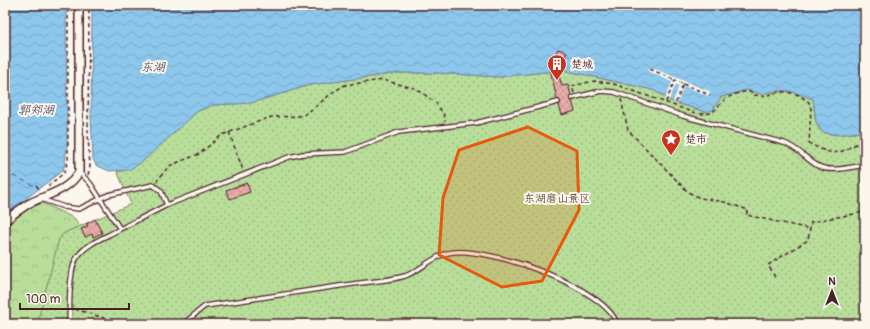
<svg xmlns="http://www.w3.org/2000/svg" width="870" height="329" font-family="Pangolin,'LXGW WenKai TC',sans-serif">
	<style>
		.forest { fill: url(#forest-crowns); stroke: #817e62 }
		.park { fill: url(#park-dots); stroke: #817e62 }
		.water { fill: url(#water-waves); stroke: #72849f }
		.pier { fill: #fbf7ec }
		.lines { fill: none; stroke-linecap: round; stroke-linejoin: round }
		.ferry { stroke: #5e5165; stroke-width: 1; stroke-dasharray: 5 4; stroke-linecap: butt }
		.building { fill: url(#building-cross-hatch); stroke: #4a1f2b }
		.lane-casing { stroke: #4a1f2b; stroke-width: 6 }
		.street-casing { stroke: #4a1f2b; stroke-width: 10 }
		.path { stroke: #4a1f2b; stroke-width: 1.5; stroke-dasharray: 4 3; stroke-linecap: butt }
		.lane { stroke: #fbf7ec; stroke-width: 3.5 }
		.street { stroke: #fbf7ec; stroke-width: 7 }
		.marked { fill: #e8590c; fill-opacity: 0.2; stroke: #e8590c; stroke-width: 3; stroke-linejoin: round }
		.labels { text-anchor: middle; dominant-baseline: central; stroke-width: 4; stroke-linejoin: round; paint-order: stroke }
		.poi-label { font-size: 11px; fill: #4a1f2b; stroke: #fbf7ec; text-anchor: start }
		.park-label { font-size: 11px; fill: #664f47; stroke: #fbf7ec }
		.water-label { font-size: 12px; font-style: italic; fill: #5e5165; stroke: #fbf7ec }
	</style>
	<defs>
		<pattern id="forest-crowns" width="20" height="18" patternUnits="userSpaceOnUse"><rect width="20" height="18" fill="#b8de9a"/><path d="M2 6a3 3 0 1 1 6 0M12 15a3 3 0 1 1 6 0" fill="none" stroke="#a0be85"/></pattern>
		<pattern id="park-dots" width="8" height="8" patternUnits="userSpaceOnUse"><rect width="8" height="8" fill="#b8de9a"/><path d="M2 2h.1M6 6h.1" fill="none" stroke="#a0be85" stroke-width="1.8" stroke-linecap="round"/></pattern>
		<pattern id="water-waves" width="16" height="10" patternUnits="userSpaceOnUse"><rect width="16" height="10" fill="#8dc7ec"/><path d="M0 5q4-4 8 0t8 0" fill="none" stroke="#7baacb"/></pattern>
		<pattern id="building-cross-hatch" width="8" height="8" patternUnits="userSpaceOnUse"><rect width="8" height="8" fill="#e8ada9"/><path d="M0 0l8 8M0 8l8-8" fill="none" stroke="#c89492"/></pattern>
	</defs>
	<rect width="100%" height="100%" fill="#fbf7ec"/>
	<filter id="ink" filterUnits="userSpaceOnUse"><feTurbulence type="fractalNoise" baseFrequency=".025" numOctaves="2"/><feDisplacementMap in="SourceGraphic" scale="8" xChannelSelector="R" yChannelSelector="G"/><feConvolveMatrix kernelMatrix="1 2 1 2 8 2 1 2 1" color-interpolation-filters="sRGB"/></filter>
	<g filter="url(#ink)">
		<path class="forest" d="M42,203L74,218L78,223L77,236L100,324H5V227L27,209Z"/>
		<path class="park" d="M563,70L653,90L673,102L705,112L714,108L721,97L748,90L758,93L790,91L813,99C815,107 814,119 818,127C824,140 854,133 865,131V324H37L59,239L64,233L131,204L117,171H123L142,162L185,121L198,111L213,105L251,103L310,85L399,73H437L500,77Z"/>
		<path class="water" d="M5,5H66L67,143L65,163L63,170L5,215Z
			M92,5H865V131L837,135L822,132L816,122L813,99L790,91L781,90L761,94L747,90L721,97L713,110L705,112L673,102L653,90L563,70L500,77L437,73H399L310,85L251,103L213,105L198,111L142,162L129,170L109,171L96,165L93,159L91,116Z"/>
		<path class="pier" d="M650,67L711,92L709,96L684,86L677,104L673,102L679,86L676,84L669,100L665,99L672,82L648,71Z"/>
		<g class="lines">
			<path class="ferry" d="M5,172L35,186"/>
		</g>
		<path class="building" d="M558,49L567,52L564,60L559,58V76L562,86L568,85L571,95L569,99L572,101L575,111L562,115L559,105L561,102L557,99L551,74L553,60Z
			M247,183L250,192L230,199L226,190Z
			M95,219L102,233L93,237L92,234L85,237L81,229L88,226L86,224Z"/>
		<g class="lines">
			<defs>
				<path id="lane" d="M572,98L601,91L614,92L683,116L784,143C798,148 806,159 818,166C831,173 851,167 865,165
					M41,199L64,207L79,209L108,195L153,185L161,191L167,205
					M120,229L167,205L289,157L303,154L345,152L399,132L476,123L558,102
					M69,324C70,308 68,268 78,256C87,243 106,237 120,229L90,183L79,172
					M183,324L205,306C252,299 299,292 346,285C364,282 388,281 405,276C422,270 436,253 454,252C491,248 605,287 617,324"/>
				<path id="street" d="M5,221C12,215 20,209 28,204C45,195 69,191 79,172V5"/>
			</defs>
			<use href="#lane" class="lane-casing"/>
			<use href="#street" class="street-casing"/>
			<path class="path" d="M650,69L675,80
				M683,84L710,95
				M574,93L572,86L594,81L614,84L695,113
				M621,99L628,130L688,192L700,198L725,202L748,210L746,215L810,229
				M666,102L675,80L683,84L675,105
				M700,114L712,113L726,98L741,92H751L754,95L764,96L780,92H787L799,95L809,102L811,109L809,143C837,159 839,153 865,139
				M229,132L243,170
				M88,175L90,166L88,136L89,5
				M156,182L169,166L199,154L222,135L271,117L302,116L314,108L333,92L345,85L383,80L417,89L436,103L444,115L445,122
				M36,185L39,189
				M49,187V185L64,173L68,160V5
				M775,277L768,265L808,240L811,222L859,213L865,210
				M75,309L104,318"/>
			<use href="#lane" class="lane"/>
			<use href="#street" class="street"/>
		</g>
	</g>
	<path class="marked" d="M528,127L577,151L579,210L542,281L502,287L439,255L443,198L459,150Z"/>
	<defs>
		<symbol id="building-pin" viewBox="-11 -11 22 30"><path d="M0 17L-7.5 6A9.5 9.5 0 1 1 7.5 6Z" fill="#c8321e" stroke="#fbf7ec"/><path d="M-4-6H4V6H1V3H-1V6H-4ZM-2.5-4.3h1.7v1.8h-1.7ZM.8-4.3h1.7v1.8H.8ZM-2.5-1h1.7V.8h-1.7ZM.8-1h1.7V.8H.8Z" fill="#fff"/></symbol>
		<symbol id="sight-pin" viewBox="-11 -11 22 30"><path d="M0 17L-7.5 6A9.5 9.5 0 1 1 7.5 6Z" fill="#c8321e" stroke="#fbf7ec"/><path d="M0-6L1.8-2.2L6-1.7L2.9 1.2L3.7 5.4L0 3.3L-3.7 5.4L-2.9 1.2L-6-1.7L-1.8-2.2Z" fill="#fff"/></symbol>
	</defs>
	<g fill-rule="evenodd">
		<use href="#building-pin" x="546" y="53" width="22" height="30"/>
		<use href="#sight-pin" x="660" y="128" width="22" height="30"/>
	</g>
	<g class="labels">
		<g class="poi-label">
			<text x="571" y="64">楚城</text>
			<text x="685" y="139">楚市</text>
		</g>
		<g class="park-label">
			<text x="557" y="198">东湖磨山景区</text>
		</g>
		<g class="water-label">
			<text x="153" y="67">东湖</text>
			<text x="36" y="110">郭郑湖</text>
		</g>
	</g>
	<rect width="870" height="329" fill="none" stroke="#fbf7ec" stroke-width="20"/>
	<rect x="10" y="10" width="850" height="309" fill="none" stroke="#4a1f2b" stroke-width="1.5" filter="url(#ink)"/>
	<g transform="translate(832 291)" stroke="#fbf7ec" stroke-width="3" paint-order="stroke">
	<path d="M0-3L7 15L0 10L-7 15Z" fill="#4a1f2b"/>
	<text y="-6" font-size="11" font-weight="bold" text-anchor="middle" fill="#4a1f2b">N</text>
	</g>
	<path d="M20 303v6h109v-6" fill="none" stroke="#4a1f2b" stroke-width="2"/>
	<text x="26" y="303" font-size="12" fill="#4a1f2b" stroke="#fbf7ec" stroke-width="3" paint-order="stroke">100 m</text>
</svg>
